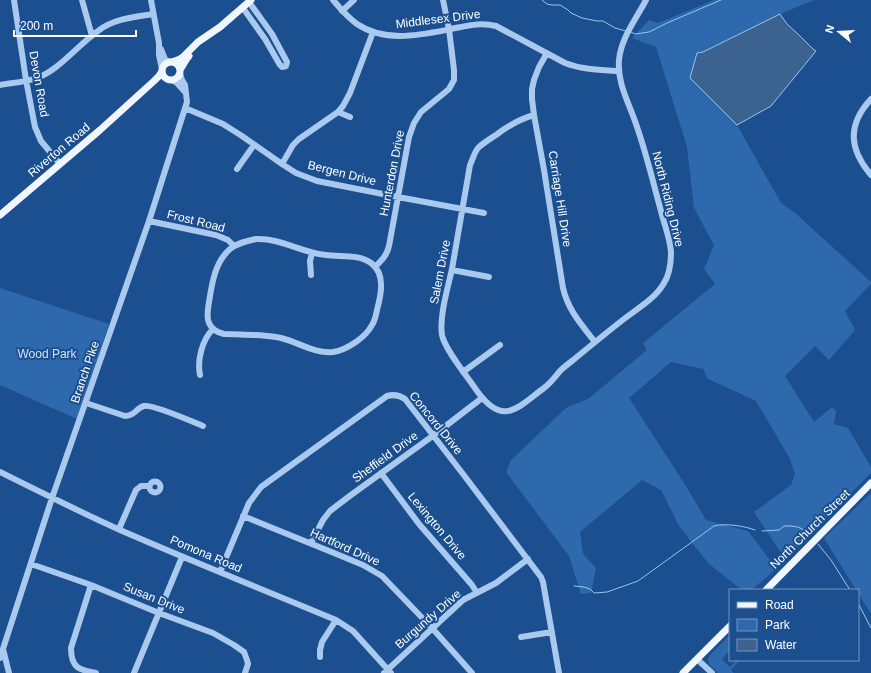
<svg xmlns="http://www.w3.org/2000/svg" width="871" height="673" font-family="Arial,sans-serif">
	<style>
		.green { fill: #2e69ad }
		.water { fill: #3c6290; stroke: #9cc4f0 }
		.lines { fill: none; stroke-linecap: round; stroke-linejoin: round }
		.stream { stroke: #9cc4f0; stroke-width: 1 }
		.minor { stroke: #a9c9ee; stroke-width: 6 }
		.major { stroke: #f0f6ff; stroke-width: 7 }
		.labels { text-anchor: middle; dominant-baseline: central; stroke-width: 4; stroke-linejoin: round; paint-order: stroke }
		.street-label { font-size: 12px; fill: #fff; stroke: #1b4f8f }
		.park-label { font-size: 12px; fill: #cfe3fa; stroke: #1b4f8f }
	</style>
	<rect width="100%" height="100%" fill="#1b4f8f"/>
	<path class="green" d="M714,0H814L780,14L703,52L697,53L690,77L737,125L781,203L794,212L871,282V284L845,311L855,330L829,360L815,346L785,376L814,422L832,407L836,411L834,424L848,428L871,467V473L785,559L754,512L791,485L795,474L790,459L756,401L708,379L703,369L671,362L629,398L686,486L706,520L748,531L776,568L767,577L751,590H742L709,564L679,526L661,490L642,480L580,532L583,554L596,568L591,593L581,594L569,556L506,472L511,460L566,408L588,399L647,350L643,343L715,284L704,269L714,245L694,208L687,147L656,47L632,38L649,20L658,23Z
		M0,288L109,324L77,419L0,385Z
		M871,493V614L858,593V590H856L824,538Z
		M730,635V650L722,659L730,667L737,660H740L731,670L734,673H718L709,664L708,659L711,654Z"/>
	<path class="water" d="M780,14L787,24L800,36L813,49L816,51L771,106L737,125L690,78L697,53L703,52Z"/>
	<g class="lines">
		<path class="stream" d="M542,0L547,4L552,5H560L568,10L571,13L582,18L597,21H603L615,28L626,31
			M631,32L635,34L649,32L667,23L721,0
			M762,531L779,530L784,526H791L798,527L810,533
			M818,544L831,560L850,590
			M574,586L584,587L590,589L594,593L607,592L638,581L714,526C726,523 744,526 755,530
			M858,603L871,628"/>
		<path class="minor" d="M14,0L26,80L35,127L41,141L60,164
			M82,0L92,36
			M151,0L159,43V55L162,69
			M333,0C340,8 347,17 357,24C385,43 420,35 451,29C467,26 480,22 496,26L565,63C583,70 601,70 619,71
			M243,8L265,39L280,65L282,67L286,66L287,62L272,34L249,2
			M342,11L354,0
			M161,49L165,59L170,62
			M547,53L539,67L534,80L532,89V99L534,115L544,170L563,288C568,310 581,324 595,342
			M172,80L177,83L185,92
			M0,85C11,83 26,82 37,78C58,71 79,44 98,31C113,19 134,17 153,14
			M871,99C847,125 849,149 871,175
			M185,108L223,124L242,136L282,164L296,173L317,181L398,197L484,213
			M338,112L350,117
			M534,115C519,119 508,126 496,135C490,139 483,143 478,148C474,153 473,159 470,165C464,200 458,235 452,269C448,287 439,317 442,335C445,350 468,377 477,391C503,427 517,408 544,388C551,383 555,377 560,371C564,367 568,364 572,361C589,347 606,333 624,319C638,308 655,299 664,283C670,274 671,263 671,252C670,238 664,224 661,211C653,182 646,152 636,124C629,103 617,83 619,60C621,38 636,19 646,0
			M282,164L293,145L299,139L338,112L343,106L350,93L373,32
			M237,169L254,145
			M149,221L216,235L228,240L234,246
			M256,239C281,238 302,253 326,255C341,257 359,254 371,263C386,274 381,295 377,310C376,315 375,321 372,325C366,337 347,350 333,352C315,354 298,342 281,338C273,336 265,336 257,335C246,335 235,334 224,334C217,332 212,330 209,323C206,317 208,309 209,302C212,283 215,262 230,249C237,243 247,241 256,239Z
			M375,267C382,260 387,255 389,246L409,137L414,123L421,112L449,89L454,80V70L449,29L443,0
			M452,270L489,277
			M311,275L310,261L312,253
			M463,372L500,345
			M200,375C197,360 202,340 213,329
			M86,403L125,416C135,416 136,408 144,406C153,404 193,422 203,426
			M0,472C40,492 80,512 120,530C191,561 264,590 336,620L353,631L391,673
			M381,473L419,524L472,585L477,593
			M149.5 487a5.5 5.5 0 1 1 11 0a5.5 5.5 0 1 1-11 0Z
			M243,516L334,553L363,565L382,576L432,628L472,673
			M119,529L136,490L141,486H149
			M311,543L323,520L330,511L351,495L434,435L482,398
			M31,564L91,585L159,613L213,633L234,645L244,652L247,660L248,664L245,673
			M220,572L249,503L261,487L387,396C394,394 399,395 405,399L463,474L541,577L543,582L559,673
			M91,585L71,648C71,668 79,670 96,673
			M521,637L552,632
			M3,649L9,673
			M320,657V650L322,642L336,620
			M0,658L52,498L149,221L187,102L185,85L182,80L180,73
			M697,659L712,673
			M134,673L182,557
			M384,673L463,600L496,583L528,559"/>
		<path class="major" d="M162 71a9 9 0 1 1 18 0a9 9 0 1 1-18 0Z
			M172,62L180,59L183,57L198,42L220,27L251,0
			M180,70L186,60L189,56
			M0,215L100,130L154,81L159,76L162,71
			M766,590L871,483
			M683,673L730,626"/>
	</g>
	<g class="labels">
		<g class="street-label">
			<text transform="translate(438 19) rotate(-7)">Middlesex Drive</text>
			<text transform="translate(39 84) rotate(80)">Devon Road</text>
			<text transform="translate(59 150) rotate(-40)">Riverton Road</text>
			<text transform="translate(342 173) rotate(14)">Bergen Drive</text>
			<text transform="translate(392 173) rotate(-79)">Hunterdon Drive</text>
			<text transform="translate(560 199) rotate(81)">Carriage Hill Drive</text>
			<text transform="translate(668 199) rotate(76)">North Riding Drive</text>
			<text transform="translate(196 221) rotate(14)">Frost Road</text>
			<text transform="translate(440 272) rotate(-79)">Salem Drive</text>
			<text transform="translate(85 372) rotate(-71)">Branch Pike</text>
			<text transform="translate(436 423) rotate(51)">Concord Drive</text>
			<text transform="translate(385 457) rotate(-36)">Sheffield Drive</text>
			<text transform="translate(437 526) rotate(50)">Lexington Drive</text>
			<text transform="translate(810 529) rotate(-45)">North Church Street</text>
			<text transform="translate(345 547) rotate(24)">Hartford Drive</text>
			<text transform="translate(206 554) rotate(23)">Pomona Road</text>
			<text transform="translate(154 598) rotate(22)">Susan Drive</text>
			<text transform="translate(428 619) rotate(-41)">Burgundy Drive</text>
		</g>
		<g class="park-label">
			<text x="47" y="354">Wood Park</text>
		</g>
	</g>
	<rect x="729" y="589" width="130" height="72" fill="#1b4f8f" stroke="#7695bc"/>
	<rect x="737" y="602" width="20" height="6" fill="#f0f6ff" stroke="#7695bc"/>
	<text x="765" y="609" font-size="12" fill="#ffffff">Road</text>
	<rect x="737" y="619" width="20" height="12" fill="#2e69ad" stroke="#7695bc"/>
	<text x="765" y="629" font-size="12" fill="#ffffff">Park</text>
	<rect x="737" y="639" width="20" height="12" fill="#3c6290" stroke="#7695bc"/>
	<text x="765" y="649" font-size="12" fill="#ffffff">Water</text>
	<g transform="translate(839 32) rotate(288)" stroke="#1b4f8f" stroke-width="3" paint-order="stroke">
	<path d="M0-3L7 15L0 10L-7 15Z" fill="#ffffff"/>
	<text y="-6" font-size="11" font-weight="bold" text-anchor="middle" fill="#ffffff">N</text>
	</g>
	<path d="M14 30v6h122v-6" fill="none" stroke="#ffffff" stroke-width="2"/>
	<text x="20" y="30" font-size="12" fill="#ffffff" stroke="#1b4f8f" stroke-width="3" paint-order="stroke">200 m</text>
</svg>
